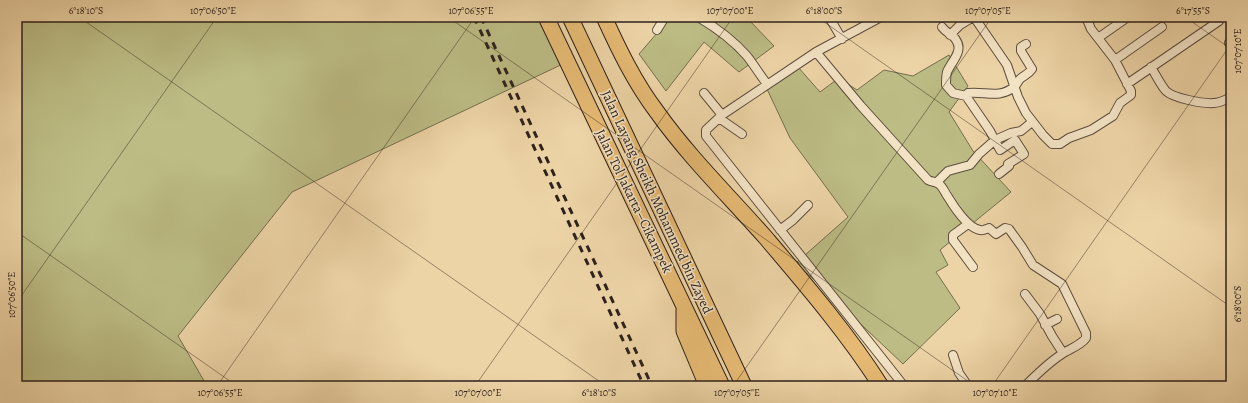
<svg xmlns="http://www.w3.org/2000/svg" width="1248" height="403" font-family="Alegreya,serif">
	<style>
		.green { fill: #bcbc84; stroke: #746e50 }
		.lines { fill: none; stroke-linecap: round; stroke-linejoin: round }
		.minor-casing { stroke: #5d4e3e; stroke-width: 10 }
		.motorway-casing { stroke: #2d211b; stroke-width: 17 }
		.minor { stroke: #f3e3c5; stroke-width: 8 }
		.motorway { stroke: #e6ba73; stroke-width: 15 }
		.rail { stroke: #2d211b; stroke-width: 3; stroke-dasharray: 7 7; stroke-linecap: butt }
		.ticks { fill: none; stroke: #2d211b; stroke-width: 1; stroke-opacity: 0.45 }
		.labels { text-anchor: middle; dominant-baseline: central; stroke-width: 3; stroke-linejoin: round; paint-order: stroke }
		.street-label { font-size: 14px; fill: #2d211b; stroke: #f3e3c5 }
		.neatline { fill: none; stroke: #2d211b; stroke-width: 1.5 }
		.ticks-label { font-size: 10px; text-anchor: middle; fill: #2d211b }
	</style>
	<rect width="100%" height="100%" fill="#edd4a6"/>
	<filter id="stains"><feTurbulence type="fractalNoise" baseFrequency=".005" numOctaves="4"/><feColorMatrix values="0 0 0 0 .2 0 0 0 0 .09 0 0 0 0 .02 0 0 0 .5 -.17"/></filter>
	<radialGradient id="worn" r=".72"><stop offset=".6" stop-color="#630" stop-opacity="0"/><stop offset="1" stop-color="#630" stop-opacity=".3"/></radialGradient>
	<path class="green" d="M17,17H546L567,62L292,192L178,336L207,386H17Z
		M671,17H746L774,46L739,72L704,42L666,91L639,54Z
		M949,55L968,86L949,112L973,151L1011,192L940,250L948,265L936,272L960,308L903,364L796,263L848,217L790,138L767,89L798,67L820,92L839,78L857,90L884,70L913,76Z"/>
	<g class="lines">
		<defs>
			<path id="minor" d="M698,17C715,27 733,40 747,56C754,65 760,75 767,84
				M829,17L842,39
				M881,17L816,52L722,115L706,130V136L904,386
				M974,17L1007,65L1018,97L1026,113L1043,135L1052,144H1060L1069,138L1091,130L1113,116L1120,103L1131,95V91L1115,60L1091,29L1086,17
				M942,27C947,34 953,34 956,40C964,51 951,62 947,72C946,76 946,81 946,85L953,93L966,96
				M657,30L665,17
				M950,35L960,25L973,17
				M1098,38L1128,17
				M1229,43L1231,46
				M816,52L861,106L928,180C931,182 935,181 939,184C943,187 945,193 948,197C954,207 968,228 980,230C983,231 986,229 989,228L996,234L1005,228L1009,229L1022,247L1033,265L1062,284L1086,333V338C1080,346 1069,349 1062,354C1048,363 1037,374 1025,386
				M1115,60L1162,27
				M1151,67C1156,75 1160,84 1166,91C1173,98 1203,104 1214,103C1220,103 1225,100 1231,97
				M1127,84L1219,21
				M704,93L722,115
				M719,118L742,134
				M999,174L1009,166L1008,164L1024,154L1015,140L1000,150L990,131L966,96L968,93C985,91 999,99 1014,87C1017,85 1018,81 1020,79C1024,75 1028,75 1032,69L1021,51V47L1026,44
				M937,182L948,171L970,165L979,154L995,140L1011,133L1021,131L1032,122
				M968,224L953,235V240L973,267
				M780,230L793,220L808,205
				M1025,294L1040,314L1052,336L1063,353
				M1045,325L1057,319
				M953,355L959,373L968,386"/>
			<path id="motorway" d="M546,17L722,386
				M570,17L744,386
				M604,17C619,50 635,83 657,112C689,157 729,196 766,238C806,285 848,334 881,386
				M684,310V331L707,386"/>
		</defs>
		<use href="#minor" class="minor-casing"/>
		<use href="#motorway" class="motorway-casing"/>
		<use href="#minor" class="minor"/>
		<use href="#motorway" class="motorway"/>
		<path class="rail" d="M474,17L644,386
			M481,17L652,386"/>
	</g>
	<path class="ticks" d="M79,17L606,386M448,17L975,386M817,17L1231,307M1185,17L1231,49M17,232L237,386M17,302L217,17M217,386L475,17M475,386L733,17M733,386L992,17M992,386L1231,44"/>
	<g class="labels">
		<g class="street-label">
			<text transform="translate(634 201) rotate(64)">Jalan Tol Jakarta–Cikampek</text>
			<text transform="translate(657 202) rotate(65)">Jalan Layang Sheikh Mohammed bin Zayed</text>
		</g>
	</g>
	<rect width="1248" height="403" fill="none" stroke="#edd4a6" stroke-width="44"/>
	<rect x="22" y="22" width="1204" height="359" class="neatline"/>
	<g class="ticks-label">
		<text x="86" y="14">6°18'10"S</text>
		<text x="213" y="14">107°06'50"E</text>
		<text x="471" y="14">107°06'55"E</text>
		<text x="730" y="14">107°07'00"E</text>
		<text x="824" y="14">6°18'00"S</text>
		<text x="988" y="14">107°07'05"E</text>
		<text x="1193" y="14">6°17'55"S</text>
		<text transform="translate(1237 51) rotate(-90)" y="4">107°07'10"E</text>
		<text transform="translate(11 295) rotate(-90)" y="4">107°06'50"E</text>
		<text transform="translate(1237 304) rotate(-90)" y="4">6°18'00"S</text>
		<text x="220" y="396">107°06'55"E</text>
		<text x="478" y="396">107°07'00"E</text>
		<text x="599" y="396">6°18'10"S</text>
		<text x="737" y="396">107°07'05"E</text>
		<text x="995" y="396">107°07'10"E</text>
	</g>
	<rect width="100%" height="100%" filter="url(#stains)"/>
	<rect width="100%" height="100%" fill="url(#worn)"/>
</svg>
